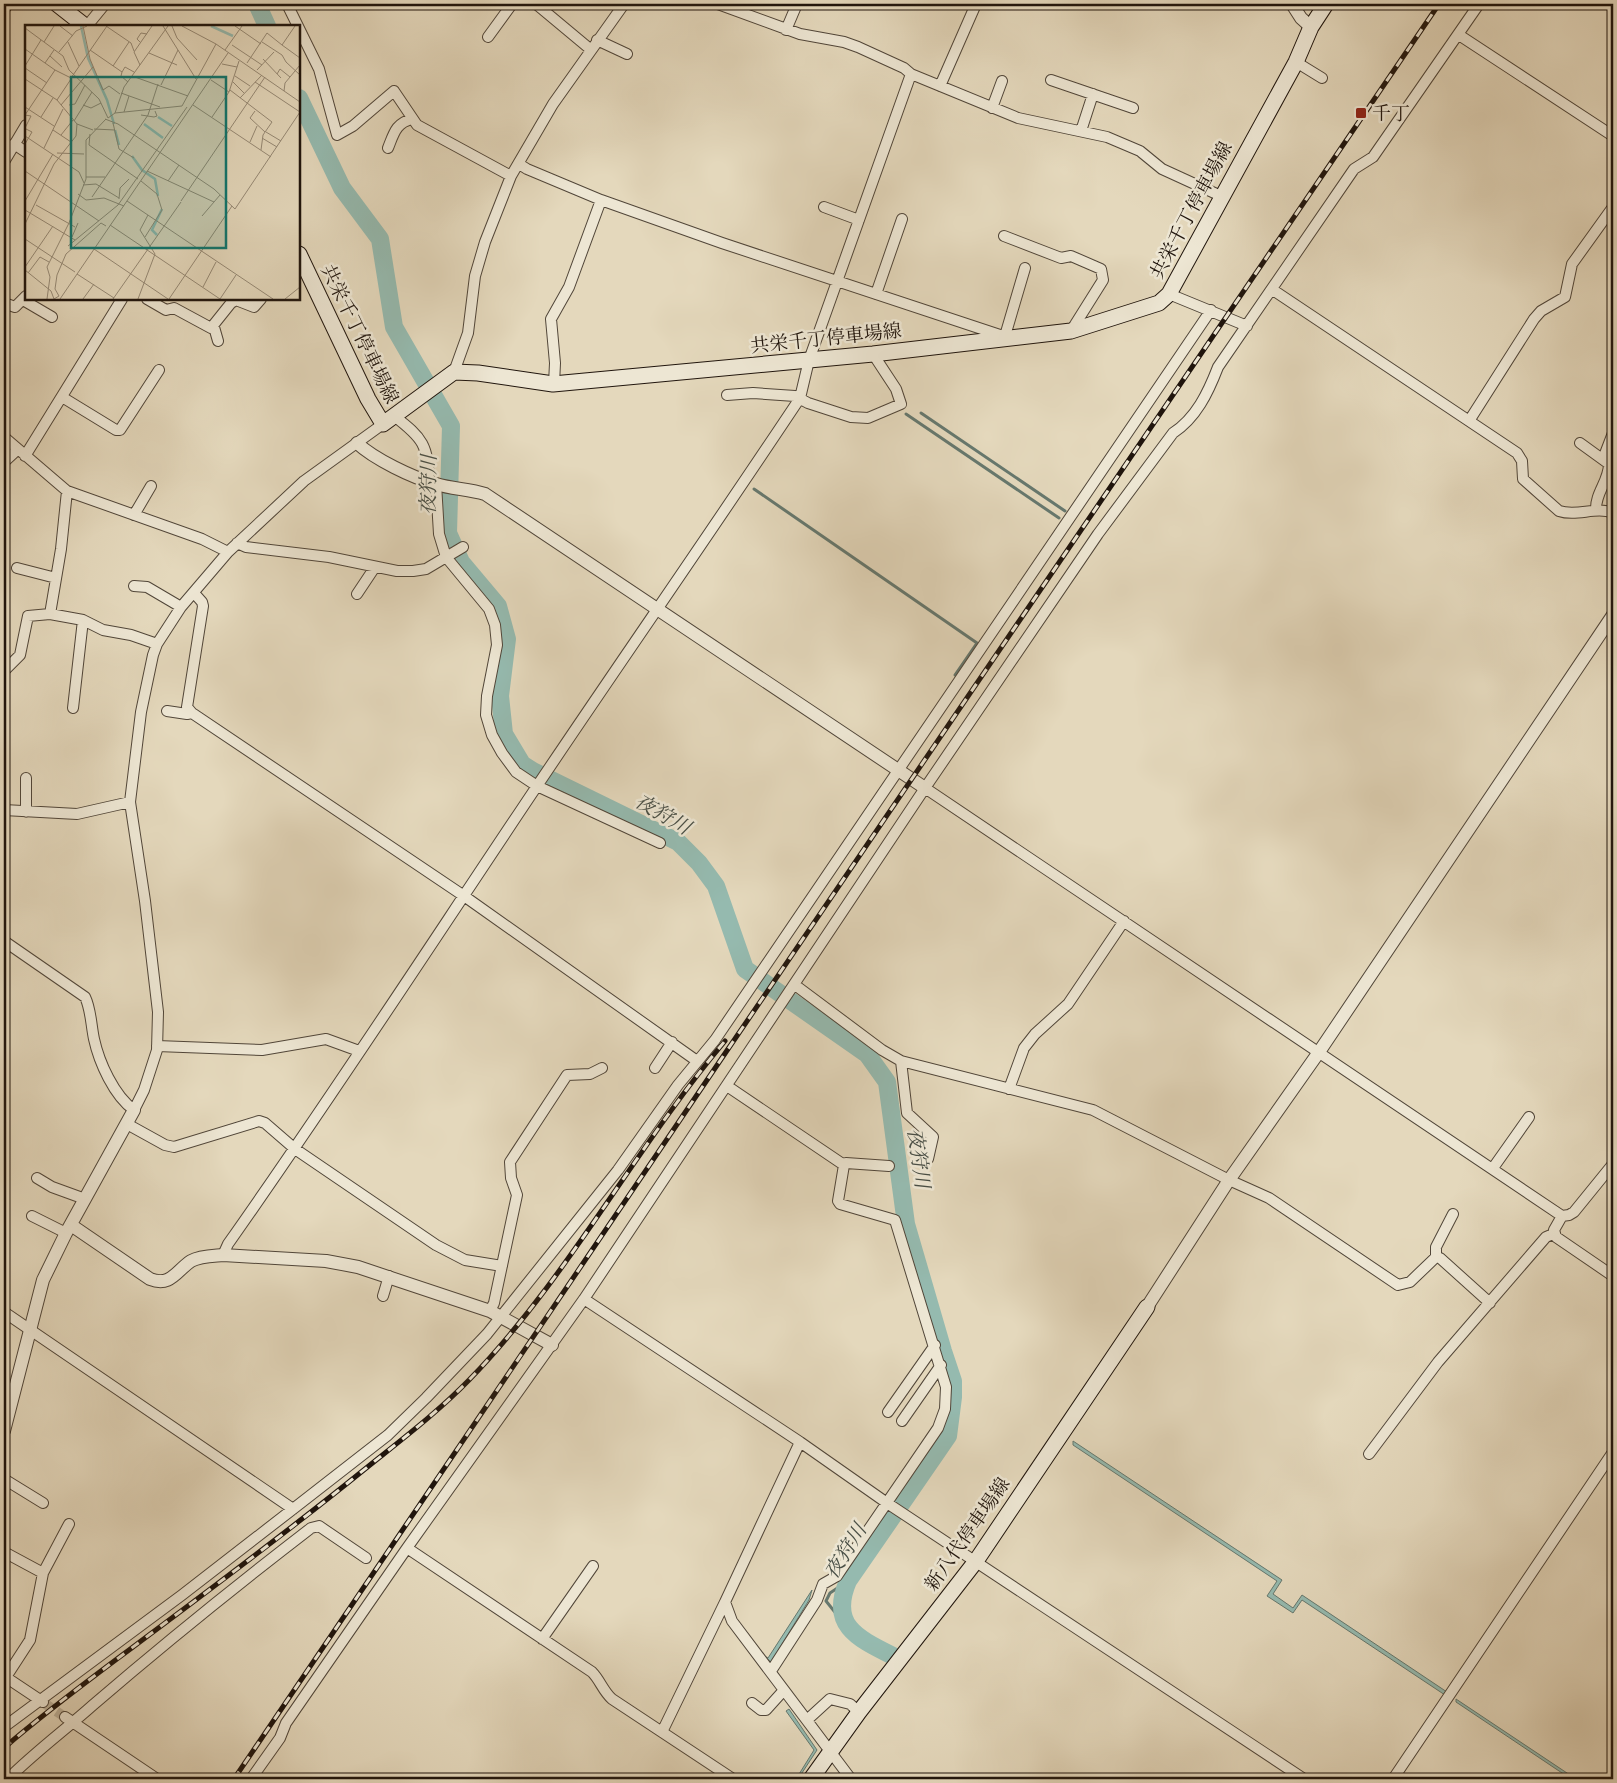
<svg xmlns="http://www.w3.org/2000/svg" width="1617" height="1783" font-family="'EB Garamond','Noto Serif JP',serif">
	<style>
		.water { fill: #95baaf; stroke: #66786e }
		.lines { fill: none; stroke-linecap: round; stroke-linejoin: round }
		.stream { stroke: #66786e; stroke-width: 3 }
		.river { stroke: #95baaf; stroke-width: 18 }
		.minor-tunnel { stroke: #bdb199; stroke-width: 10; stroke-dasharray: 10 5; stroke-linecap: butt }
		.minor-casing { stroke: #514639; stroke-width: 12 }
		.tertiary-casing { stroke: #514639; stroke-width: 14 }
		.secondary-casing { stroke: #20150d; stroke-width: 17 }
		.minor { stroke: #ede6d3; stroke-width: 10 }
		.tertiary { stroke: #ede6d3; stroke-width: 12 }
		.secondary { stroke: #ede6d3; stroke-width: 15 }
		.rail-casing { stroke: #20150d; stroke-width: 5 }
		.rail { stroke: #ede6d3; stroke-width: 3; stroke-dasharray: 9; stroke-linecap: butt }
		.poi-dot { fill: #8f2418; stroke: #ede6d3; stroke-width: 2 }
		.labels { text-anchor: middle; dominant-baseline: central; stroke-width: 5; stroke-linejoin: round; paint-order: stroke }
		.poi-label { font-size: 19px; fill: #20150d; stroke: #ede6d3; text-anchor: start }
		.street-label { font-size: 19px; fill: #20150d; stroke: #ede6d3 }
		.water-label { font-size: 20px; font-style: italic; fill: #494f46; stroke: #ede6d3 }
		.inset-river { fill: none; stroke: #95baaf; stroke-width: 2.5 }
		.inset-road { fill: none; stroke: #968a76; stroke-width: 1 }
		.view { fill: #0f766e; fill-opacity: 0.15; stroke: #0f766e; stroke-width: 2.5 }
		.inset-edge { fill: none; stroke: #20150d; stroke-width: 2.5 }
	</style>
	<rect width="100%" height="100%" fill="#e4d8bc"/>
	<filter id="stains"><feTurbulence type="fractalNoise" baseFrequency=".004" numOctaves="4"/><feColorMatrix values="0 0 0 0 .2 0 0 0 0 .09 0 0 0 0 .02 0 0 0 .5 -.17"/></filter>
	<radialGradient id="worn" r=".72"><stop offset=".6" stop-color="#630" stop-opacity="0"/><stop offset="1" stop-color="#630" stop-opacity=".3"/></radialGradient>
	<path class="water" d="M1073,1441L1282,1580L1273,1594L1293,1608L1302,1595L1447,1692L1445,1695L1302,1600L1293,1613L1267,1596L1277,1581L1073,1445Z
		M812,1590L809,1600L771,1662L761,1654L768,1658Z
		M1456,1699L1576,1779H1571L1456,1702Z
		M789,1709L817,1750L798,1779H796L814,1750L786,1711Z"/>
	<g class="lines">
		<path class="stream" d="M921,413L1065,511
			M906,414L1059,518
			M754,489L977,643L955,675
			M846,1626L826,1601L830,1593L848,1581"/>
		<path class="river" d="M257,4L267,26
			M299,98L342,188L380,239L394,327L451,426L448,533L461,562L498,606L507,639L500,696L504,734L522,764L533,771L678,842L699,863L716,886L745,969L867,1054L887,1082L906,1224L943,1351L953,1381V1397L948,1436L848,1581C829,1625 857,1638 893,1656"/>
		<path class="minor-tunnel" d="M44,1703L65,1717"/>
		<defs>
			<path id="minor" d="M287,4L319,69L337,135L353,126L394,91L417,125L511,176
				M536,4L590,49
				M718,4L800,34L844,42L858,47L904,68L911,74L1018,118L1107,137L1140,151L1162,169L1221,196
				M87,26L105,4
				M786,30L797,4
				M1459,35L1613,136
				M488,37L512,4
				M597,40L627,54
				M1296,62L1322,78
				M1051,80L1133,108
				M940,86L976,4
				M992,108L1002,81
				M1081,131L1093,94
				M14,144L26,152
				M388,148C394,133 396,123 412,119
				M4,162L26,125
				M519,164L527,169L601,200L722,243L1006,337
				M824,207L859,220
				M1004,236L1061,258L1071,256L1101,269L1103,280L1071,331
				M1273,290L1517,453L1522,461L1523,479L1559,511C1577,517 1596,506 1613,513
				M876,294L902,219
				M1169,294L1247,326
				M147,299L166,310L174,308L211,328L231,303L236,300L254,307L261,299
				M23,300L52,317
				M4,303L15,307L26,296
				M214,327L218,341
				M1005,336L1025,268
				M454,372L468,333L475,276L485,242L511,176L553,104L624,4
				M554,384L555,363L551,319L569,287L601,200
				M727,395L753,393L795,396L808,403L851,417L868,418L901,404L896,389L873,354
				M62,397L116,430H120L159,370
				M394,416C423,438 428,445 429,482
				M1469,421L1534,319L1541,311L1565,297L1572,264L1613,207
				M4,437L67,491L202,539L228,552
				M1580,443L1609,464C1609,481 1595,493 1596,510
				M25,456L122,299
				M1603,459L1613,433
				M4,462L18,449
				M436,484L439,534L446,557L489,609L495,625L497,645L487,696L486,715L492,735L502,753L516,772L537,786L660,843
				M134,515L151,486
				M237,543L246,547L329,557L397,571H413L426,569L463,547
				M17,568L56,578
				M134,586L147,587L181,607
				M194,593L202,602L203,606L187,707L192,713L464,896L697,1061
				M357,594L375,567
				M50,614L83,620L103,630L131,635L157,644
				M4,671L20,655L28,616L50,614L61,549L67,491
				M73,708L83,620
				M167,711L187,714L192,713
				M925,788L1562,1216L1554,1230L1556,1237L1613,1276
				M4,810L77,814L130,802
				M26,812V778
				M4,941L85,997C91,1009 91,1025 94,1039C99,1062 114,1096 134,1110L144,1090L157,1050L158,1012L145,901L130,802L141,712L153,655L157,644L181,607L228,552L304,481L383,424
				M795,985L882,1050L901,1061L1093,1110L1229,1180L1269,1198L1398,1285L1410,1282L1436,1257L1440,1258L1490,1303
				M157,1046L262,1050L326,1039L359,1051
				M901,1061L907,1113L933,1137L928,1159
				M655,1068L672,1042
				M727,1086L844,1165L838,1201L840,1204L895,1220L946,1387L945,1409L938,1428L843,1567L837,1576L823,1584L817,1600L771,1671
				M1009,1089L1024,1048L1035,1034L1068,1004L1124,921
				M127,1124L165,1145L174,1147L259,1121L265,1123L295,1149L436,1245L465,1260L502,1266
				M844,1165L846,1163L889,1166
				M1493,1168L1529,1117
				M37,1178L52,1187L85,1199
				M32,1216L66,1233
				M1562,1216L1569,1215L1574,1212L1613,1164
				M223,1255L228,1244C334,1094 433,941 535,789C623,658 713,529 800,398L809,360L911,74
				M1436,1257V1247L1453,1214
				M383,1296L389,1276
				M584,1299L800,1442L887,1503L1304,1779
				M490,1311L494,1303L517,1195L511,1178L510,1162L567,1075L590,1074L602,1068
				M4,1312L293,1509
				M888,1412L935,1345
				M902,1421L941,1365
				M800,1442L725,1602L732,1621L851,1779
				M1369,1454L1438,1362L1546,1237L1553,1234
				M4,1479L43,1503
				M407,1548L592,1672C600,1680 603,1691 612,1699L733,1779
				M4,1552L43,1573
				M542,1639L593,1566
				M4,1676L43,1702
				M6,1677L30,1640L43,1573L69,1524
				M752,1703L761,1710H766L784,1690
				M65,1717L157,1779
				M807,1720L830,1699L850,1704L859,1712
				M4,1727L182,1595L293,1509L388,1435L426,1398L487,1334L618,1170L678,1085L715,1040L1211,310
				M662,1732L725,1602
				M8,1779C35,1752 65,1730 93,1705C164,1644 237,1585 311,1528L319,1526L366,1558
				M251,1779L280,1738L286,1723L407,1548L584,1299L925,788L1098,534L1173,433C1196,418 1208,393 1218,367L1354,169L1373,157L1479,4
				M1393,1779L1613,1452"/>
			<path id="tertiary" d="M1292,4L1301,18L1311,27
				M4,8L7,4
				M357,443C374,459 413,478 436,484C452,489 469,489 485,494L925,788
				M71,1225L150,1279C171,1287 176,1271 191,1261C200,1256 213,1256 223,1255L326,1261L358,1267L490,1311L552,1345
				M1147,1307L1229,1180L1319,1052L1613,615
				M4,1431L43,1280L66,1233L134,1110"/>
			<path id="secondary" d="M57,4L85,26
				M299,254L368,399L383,424L454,372L478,373L553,384L873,354L1071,331L1159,303L1169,294L1296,62L1311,27L1326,4
				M811,1779L859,1712L976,1561L1147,1307"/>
		</defs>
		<use href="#minor" class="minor-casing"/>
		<use href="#tertiary" class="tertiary-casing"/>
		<use href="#secondary" class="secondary-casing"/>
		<use href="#minor" class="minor"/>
		<use href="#tertiary" class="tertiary"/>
		<use href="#secondary" class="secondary"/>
		<defs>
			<path id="rail" d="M4,1748C50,1708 100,1672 149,1635C220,1582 291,1529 360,1473C397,1443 436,1414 469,1380C569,1277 634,1149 725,1041
				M234,1779L726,1052L1439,4"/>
		</defs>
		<use href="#rail" class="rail-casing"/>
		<use href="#rail" class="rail"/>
	</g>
	<rect class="poi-dot" x="1355" y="107" width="12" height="12" rx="2.5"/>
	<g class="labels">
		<g class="poi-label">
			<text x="1372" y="113">千丁</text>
		</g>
		<g class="street-label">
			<text transform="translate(1191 210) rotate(-62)">共栄千丁停車場線</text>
			<text transform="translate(360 334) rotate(64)">共栄千丁停車場線</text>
			<text transform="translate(826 338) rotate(-6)">共栄千丁停車場線</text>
			<text transform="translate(967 1534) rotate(-55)">新八代停車場線</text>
		</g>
		<g class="water-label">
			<text transform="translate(428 485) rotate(-89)">夜狩川</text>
			<text transform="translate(663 814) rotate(30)">夜狩川</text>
			<text transform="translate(919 1158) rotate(82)">夜狩川</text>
			<text transform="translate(845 1551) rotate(-58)">夜狩川</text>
		</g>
	</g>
	<g transform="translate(25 25)">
		<rect width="275" height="275" fill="#e4d8bc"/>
		<path class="inset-river" d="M56,1L63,33L82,75L89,99M186,1L208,11M133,92L147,101M119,99L138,113M90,105L94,120M107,131L117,145L130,154L133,171M132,210L127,205L137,184"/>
		<path class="inset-road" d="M35,1L48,11M58,1L65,34L78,65L84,61L95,69M81,1L106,18L109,26M138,1L171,54M147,1L152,13L172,35M157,1L191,19M210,1L236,19M0,3L38,31L44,45L74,74L83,93L90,88L157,81L191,19L275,77M19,17L29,1M43,17L54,41M115,17L112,14L116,8L122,9M237,17L257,30L261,37L275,50M207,20L237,40M257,20L275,33M0,24L30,45M65,25L97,47L96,51L103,57M200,25L217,1M34,27L51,6L62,1M124,28L152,40M25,31L37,42M238,34L256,53M20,38L29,25M222,38L242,8L257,20L270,1M197,39L212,42M115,40L109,27L127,1M0,41L16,15M88,41L104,17M0,43L22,58M232,45L249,27M97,47L100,42L109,47M252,49L255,44L265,52M107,51L163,71M210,51L225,61M0,54L32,75L52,99L68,105M186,55L204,67M208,57L219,68M230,57L275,87M136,60L153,25M205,65L247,97L238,110L236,125M259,66L260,58L275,40M96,68L135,82M215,73L237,50M32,75L46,54M36,80L68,42M44,80L50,79L60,60M58,80L66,83L76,78M168,80L246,132M0,82L29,101M230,86L225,93L240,107M99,87L104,71M90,88L99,62L143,1M0,90L30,45L46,53L82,1M0,90L6,91L0,103M116,90L129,92L132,91L130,86M16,92L28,73M187,92L204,67L214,36M80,94L93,99L189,164L210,184L275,87M49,96L67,67M88,98L94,124L109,133M69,104L90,105M28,105L46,117M241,107L256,116M65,109L64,120L113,154M36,110L48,95M0,111L54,147L59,158M237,113L252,122M225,117L232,101M0,119L7,107L1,104M19,123L38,84M32,128L59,129M0,146L74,196M122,146L189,177M61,152H80M116,156L132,169L137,185L120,212M143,156L154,140M58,160L71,159L94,173M53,169L61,175L79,173L99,181M67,172L123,90L133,59M94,174L95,163L104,154M0,176L28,129M102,176L248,274M156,176L240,52M11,180L50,202M0,185L50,215M177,191L195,170M0,199L29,139L51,111L52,99M85,200L195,274M47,212L53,198M0,214L50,247M43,221L93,180L162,82M69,224L143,274M0,242L28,201M0,245L26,266L29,274M3,248L15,232L24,237M52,249L89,273M178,262L191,237M22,274L25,252L22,242L44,198L61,154V115L81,94M29,274L34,271L30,264L32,250L41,229L76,198L81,201M35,274L203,28M58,274L69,259M88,274L156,177M113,274L130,229L115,205L123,190M144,274L207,181M195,274L211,250M260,274L275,262"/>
		<path class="view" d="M46,52H201V223H46Z"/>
		<rect width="275" height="275" class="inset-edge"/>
	</g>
	<rect width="1617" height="1783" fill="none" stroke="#e4d8bc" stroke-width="20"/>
	<rect x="5" y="5" width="1607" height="1773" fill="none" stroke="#20150d" stroke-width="2.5"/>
	<rect x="10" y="10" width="1597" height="1763" fill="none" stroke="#20150d"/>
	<rect width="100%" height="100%" filter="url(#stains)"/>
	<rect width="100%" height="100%" fill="url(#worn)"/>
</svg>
